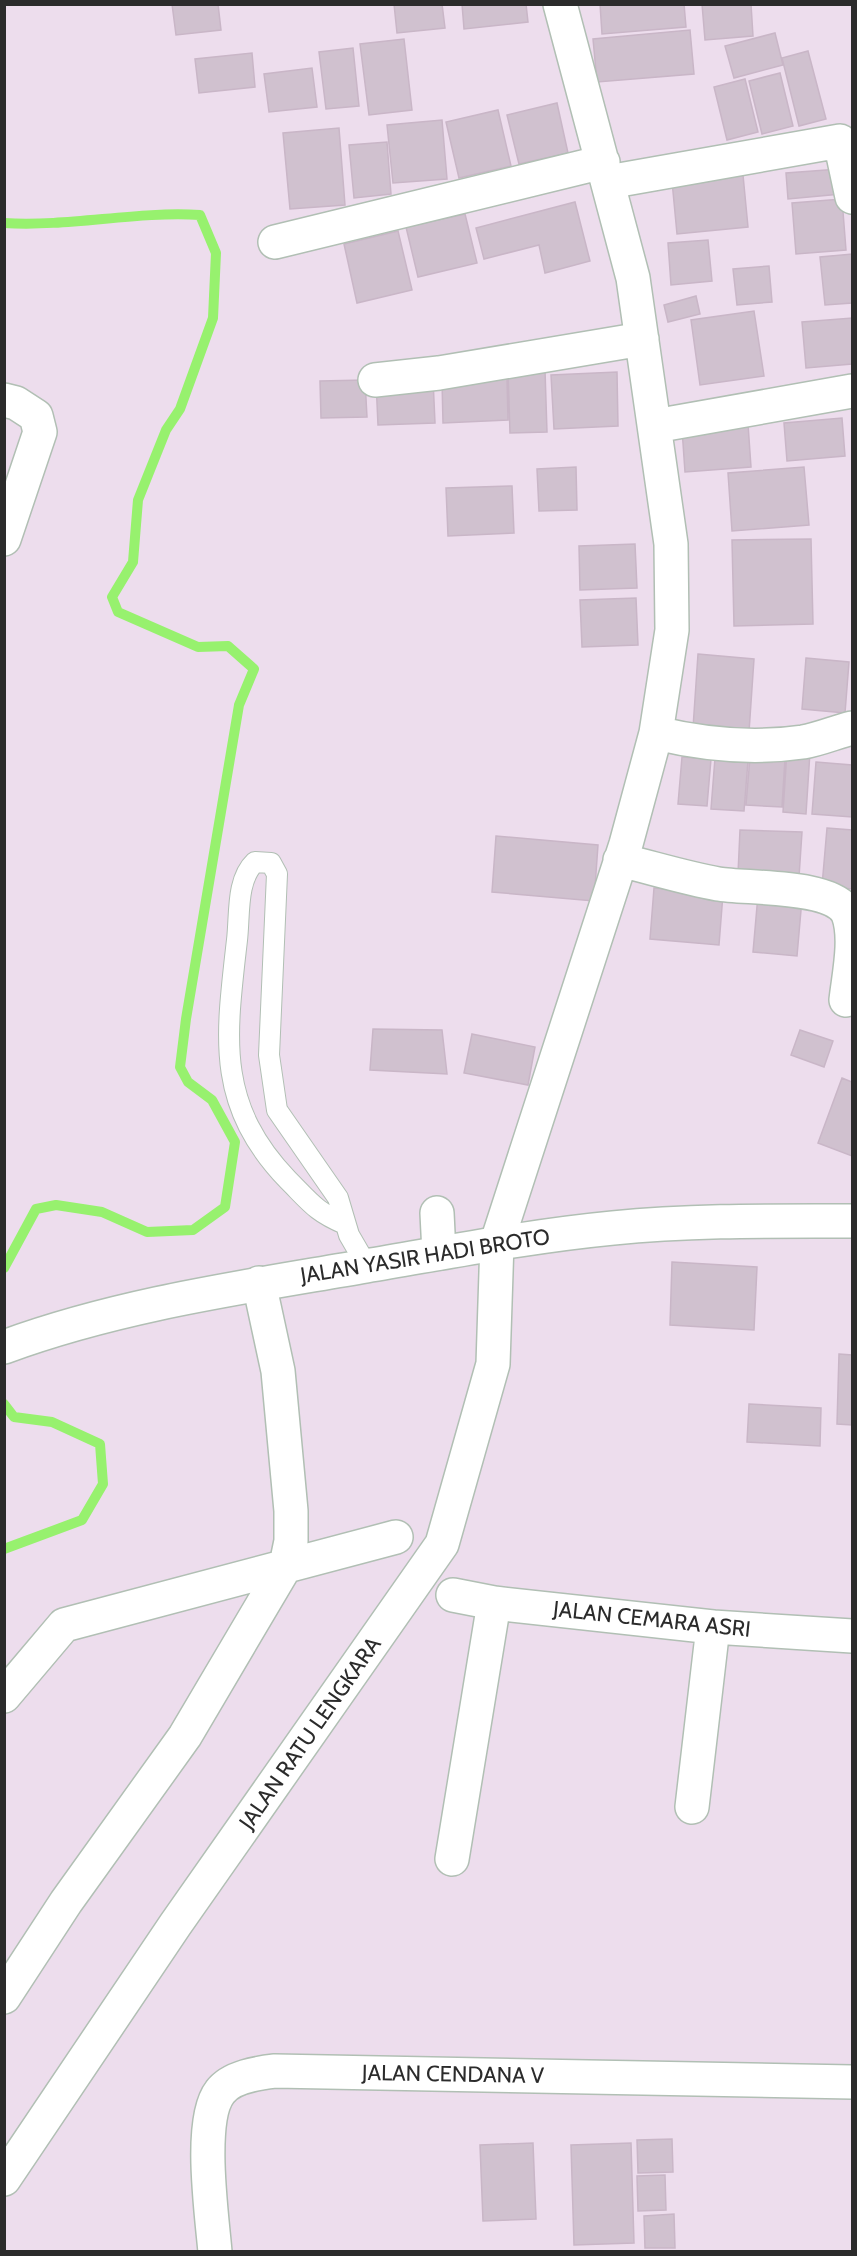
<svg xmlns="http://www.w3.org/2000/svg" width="857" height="2256" font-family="Cabin,sans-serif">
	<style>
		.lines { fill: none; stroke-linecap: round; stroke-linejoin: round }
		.stream { stroke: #97f16e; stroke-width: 10 }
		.building { fill: #d0c1cf; stroke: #c9b6c7; stroke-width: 1.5 }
		.service-casing { stroke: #b1bfb4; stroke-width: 22 }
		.minor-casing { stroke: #b1bfb4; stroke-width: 36 }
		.tertiary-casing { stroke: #b1bfb4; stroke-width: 36 }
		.service { stroke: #fff; stroke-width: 20 }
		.minor { stroke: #fff; stroke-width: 33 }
		.tertiary { stroke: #fff; stroke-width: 33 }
		.labels { text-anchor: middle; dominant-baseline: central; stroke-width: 6; stroke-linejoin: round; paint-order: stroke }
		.street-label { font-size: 22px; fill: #2b2b2b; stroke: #fff }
	</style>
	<rect width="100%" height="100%" fill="#eddded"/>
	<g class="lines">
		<path class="stream" d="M4,223C70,227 135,211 200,215L216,253L213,318L180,409L166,430L138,500L133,562L112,597L118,612L198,647L228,646L254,669L239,705L186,1019L180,1067L188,1082L212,1100L235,1142L225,1207L193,1230L147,1232L102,1212L56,1205L36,1209L4,1268
			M4,1404L14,1417L52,1422L100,1444L103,1484L82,1520L4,1549"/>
	</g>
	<path class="building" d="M172,4H218L221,30L176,35Z
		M394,4H442L445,28L397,33Z
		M462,4H526L528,22L464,29Z
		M600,4H684L686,27L602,34Z
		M702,4H751L753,36L705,40Z
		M690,30L694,74L597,82L593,39Z
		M775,33L783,65L734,78L725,46Z
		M404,39L412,110L369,115L360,44Z
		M353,48L359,106L326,109L319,52Z
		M808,51L826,119L799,126L782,58Z
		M252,53L255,87L199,93L195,59Z
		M312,68L317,107L269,112L264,74Z
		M780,73L793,126L762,134L749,81Z
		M745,79L758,132L727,140L714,87Z
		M557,103L568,153L519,164L507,115Z
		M498,110L511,166L459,178L446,122Z
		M442,120L447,179L393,183L387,125Z
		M339,128L345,205L290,209L283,133Z
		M387,142L391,194L354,198L349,145Z
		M839,169L841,194L788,199L786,173Z
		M743,175L748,227L677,234L672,181Z
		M842,199L846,250L796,254L792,203Z
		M575,202L590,261L545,273L539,245L484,259L476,228Z
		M465,214L477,263L418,277L406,227Z
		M398,231L412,290L357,303L344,244Z
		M708,240L712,281L671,285L668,243Z
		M852,254V303L825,305L820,257Z
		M769,266L772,302L737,305L733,269Z
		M696,296L700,314L668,322L664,305Z
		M754,311L764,376L700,385L691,320Z
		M852,318V364L806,368L802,322Z
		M545,370L547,432L510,433L508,371Z
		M617,372L618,426L554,429L551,375Z
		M507,378L508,420L443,423L442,381Z
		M433,379L435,423L378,425L376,381Z
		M365,380L367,417L321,418L320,381Z
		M842,418L845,456L787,461L784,423Z
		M748,424L751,467L685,472L682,429Z
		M576,467L577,510L539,511L537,469Z
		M804,467L809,525L732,531L728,473Z
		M512,486L514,533L448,536L446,488Z
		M811,539L813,624L734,626L732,540Z
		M635,544L637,588L580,590L579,546Z
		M636,598L638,645L582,647L580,600Z
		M698,654L754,659L749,732L693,728Z
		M806,658L849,662L845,713L802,709Z
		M787,751L810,752L806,814L783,812Z
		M682,757L711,759L707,806L678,804Z
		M750,757L785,759L782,807L746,805Z
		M715,758L748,761L744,811L711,809Z
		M816,762L852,765V817L812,814Z
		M827,828L852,830V889L822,886Z
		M740,830L802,832L799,877L738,874Z
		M496,836L598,845L594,901L492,892Z
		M654,888L723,894L719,945L650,939Z
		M758,895L802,899L797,956L753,952Z
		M373,1029L442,1030L447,1074L370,1070Z
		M800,1030L833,1041L824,1067L791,1055Z
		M472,1034L535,1047L528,1085L464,1073Z
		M842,1078L852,1082V1156L818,1143Z
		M672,1262L757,1267L754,1330L670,1325Z
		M839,1354L852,1355V1425L837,1424Z
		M749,1404L821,1408L820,1446L747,1442Z
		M672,2139L673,2172L638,2173L637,2140Z
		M533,2143L536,2219L483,2221L480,2145Z
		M631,2143L634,2243L574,2245L571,2145Z
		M665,2175L666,2210L638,2211L637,2176Z
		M674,2214L675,2248H645L644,2216Z"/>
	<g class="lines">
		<defs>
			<path id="service" d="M345,1224C316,1212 310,1202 288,1180C215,1104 226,1037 237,940C240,915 236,880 255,862L271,863L277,874L269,1055L277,1110L338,1198L349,1235L367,1266"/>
			<path id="minor" d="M608,182L840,141L852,197
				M275,242L603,162
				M375,380L439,373L642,339
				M4,400L16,403L36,416L40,432L4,539
				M655,426L852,391
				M656,733C702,744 755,749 803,742C820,739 836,732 852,728
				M620,860C653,868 685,878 718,884C748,889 834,884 848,914C857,938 849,974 846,1000
				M437,1213L439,1253
				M453,1595L494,1603L713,1627L852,1636
				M4,1696L64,1625L396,1537
				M692,1807L713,1627
				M452,1859L494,1603
				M4,1997L66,1902L185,1736L286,1565L291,1541V1511L278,1371L259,1283
				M4,2179L175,1925L442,1544L493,1364L497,1242L626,844L656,733L672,630L671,544L633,278L560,4
				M215,2252C212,2216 198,2120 220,2092C231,2077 258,2073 275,2071L852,2082"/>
			<path id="tertiary" d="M4,1347C121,1304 245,1287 366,1266C449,1252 530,1236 613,1228C692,1220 772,1221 852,1221"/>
		</defs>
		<use href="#service" class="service-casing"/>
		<use href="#minor" class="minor-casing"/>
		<use href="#tertiary" class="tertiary-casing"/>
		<use href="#service" class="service"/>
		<use href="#minor" class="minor"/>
		<use href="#tertiary" class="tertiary"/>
	</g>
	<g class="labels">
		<g class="street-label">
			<text transform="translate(425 1256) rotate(-9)">JALAN YASIR HADI BROTO</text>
			<text transform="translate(652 1619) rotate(6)">JALAN CEMARA ASRI</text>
			<text transform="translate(310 1733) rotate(-55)">JALAN RATU LENGKARA</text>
			<text transform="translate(453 2074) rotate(1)">JALAN CENDANA V</text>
		</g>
	</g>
	<rect width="857" height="2256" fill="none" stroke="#2b2b2b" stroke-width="12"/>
</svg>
